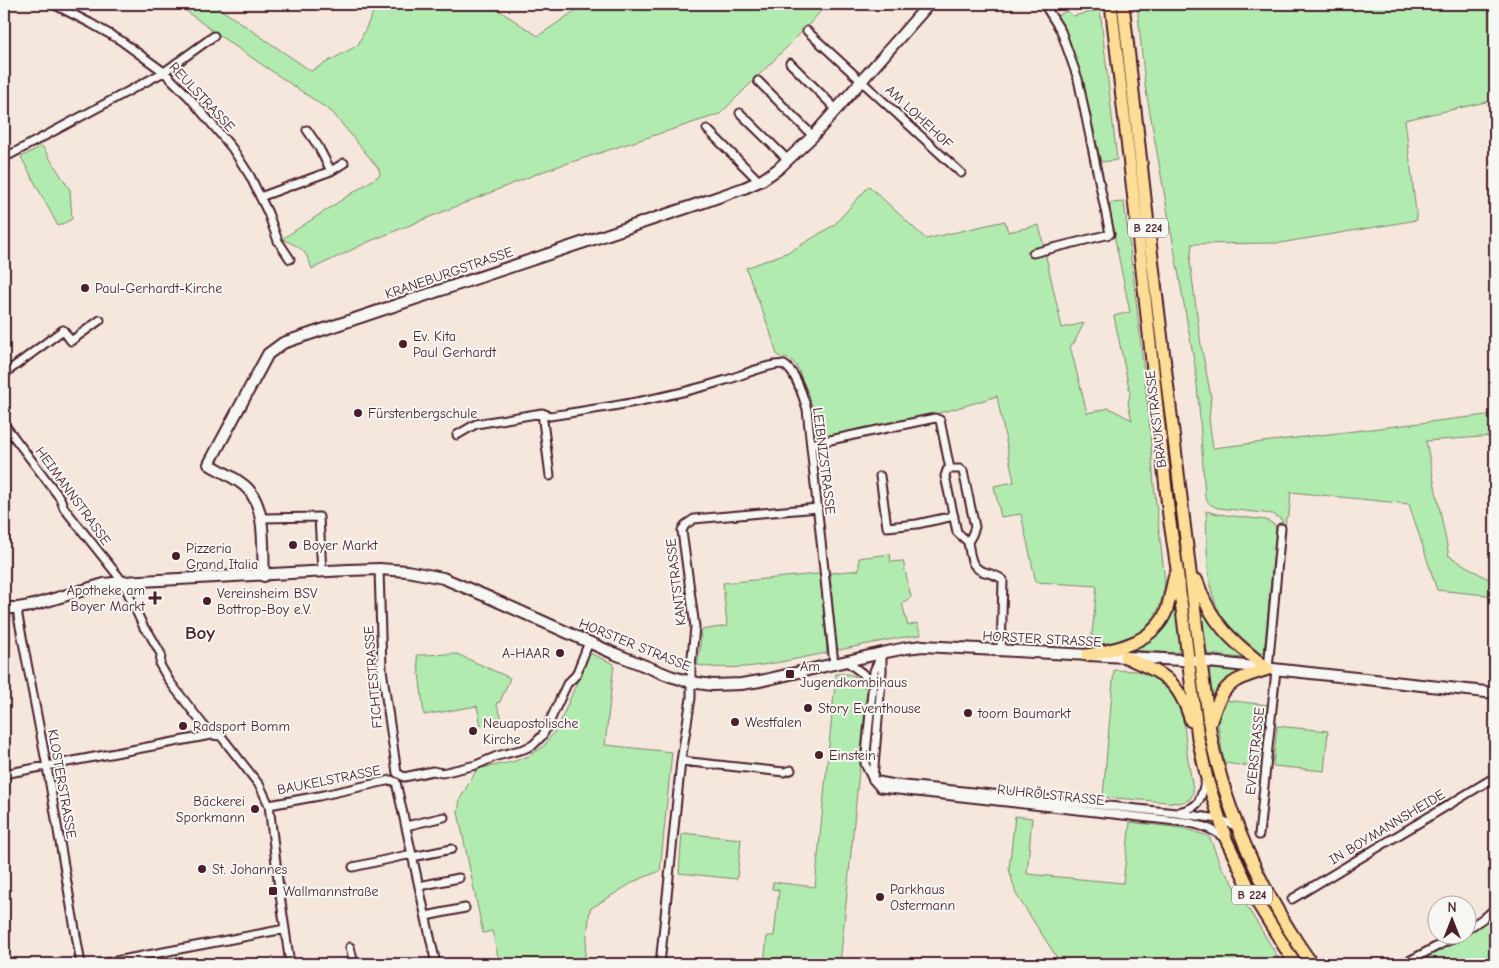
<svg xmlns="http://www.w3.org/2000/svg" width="1499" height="968" font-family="'Comic Neue',sans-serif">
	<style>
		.green { fill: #b2ebaf; stroke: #7e856d }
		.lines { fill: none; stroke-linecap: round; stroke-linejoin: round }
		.street-casing { stroke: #4a1f2b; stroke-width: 11 }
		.secondary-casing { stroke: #4a1f2b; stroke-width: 14 }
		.primary-casing { stroke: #4a1f2b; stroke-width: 15 }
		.street { stroke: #f6f6f2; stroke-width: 7 }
		.secondary { stroke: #f6f6f2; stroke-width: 10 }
		.primary { stroke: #fedd96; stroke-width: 11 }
		.poi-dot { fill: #4a1f2b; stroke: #f6f6f2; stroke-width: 2 }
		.labels { text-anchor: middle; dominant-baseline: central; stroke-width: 4; stroke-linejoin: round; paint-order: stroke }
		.shield { fill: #f6f6f2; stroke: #7e6067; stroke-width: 1 }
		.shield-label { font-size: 12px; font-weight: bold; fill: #4a1f2b }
		.street-label { font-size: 14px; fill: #4a1f2b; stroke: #f6f6f2 }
		.poi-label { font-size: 14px; fill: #4a1f2b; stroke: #f6f6f2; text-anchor: start }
		.district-label { font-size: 19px; font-weight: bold; fill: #4a1f2b; stroke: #f6f6f2 }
	</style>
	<rect width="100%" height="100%" fill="#f6e7dc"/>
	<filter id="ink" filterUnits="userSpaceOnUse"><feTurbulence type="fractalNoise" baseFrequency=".02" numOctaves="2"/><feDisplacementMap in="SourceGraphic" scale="10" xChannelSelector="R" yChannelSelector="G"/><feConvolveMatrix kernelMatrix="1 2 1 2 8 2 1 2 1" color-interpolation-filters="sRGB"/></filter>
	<g filter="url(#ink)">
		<path class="green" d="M177,4H213L311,71L358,45L377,4H489L538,36L585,4H827L806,28L720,114L544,171L368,242L312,269C305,248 301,248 282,239L380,175L379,169L332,112L214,32Z
			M1137,4H1495V100L1405,120L1417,220L1280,243L1192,244L1190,262L1201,345L1211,397L1209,419L1213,448L1495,414V436L1426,441L1449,556L1495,583V596L1437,590L1409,504L1291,492L1289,514L1286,518L1285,529L1282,520L1273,514L1218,508C1211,505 1208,504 1205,497L1199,406L1195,366L1145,85Z
			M1100,10L1117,160L1101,162C1089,112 1082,62 1057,16L1067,11L1073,16Z
			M42,146L70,190L72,219L58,226L21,157Z
			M869,186L926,239L1005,221L1008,232L1039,225L1062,328L1084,323L1074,343L1070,346L1087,413L1109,408L1132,420L1128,404L1130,393L1114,316L1130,312L1110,215V203L1124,202L1136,300L1149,419L1154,485L1165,582C1160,626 1135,644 1091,644L1097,586L1036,582L1021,514L1001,517L994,486L1014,482L997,396C939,415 883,427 823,438L818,436L816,433C814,413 810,395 801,377C799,372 798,366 794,363C788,356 783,360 777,355L770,331L746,268L791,251L834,225Z
			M1206,511L1218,514L1266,520L1275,525L1276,529L1264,653L1261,654C1249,643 1228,627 1220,613C1204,585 1208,543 1206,511Z
			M890,554L891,562L903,561L911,597L902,603L908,626L917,623L921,635L898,638L839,650L837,647L835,634L830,573L859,570V558Z
			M817,574L821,576L827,653C782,661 742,673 697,665L700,650L701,630L727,626L723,583Z
			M1174,603L1175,604L1180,642L1179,652L1175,653L1132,650V648Z
			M1199,603L1201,604C1209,626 1225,642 1243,656L1242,658L1207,654L1204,652Z
			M457,654L510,678L500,702L496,703L503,721L481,726L477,706L424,715L417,655Z
			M592,654L614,664L605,745L672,752L660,871L635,881L590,909L584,964H500L492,931L483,933L458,812L460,799L477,769L512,762L529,756L544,746L559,725L588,656Z
			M1213,669L1240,671L1242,673L1224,683L1212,701L1210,700L1207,673Z
			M1114,670L1138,671L1152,676L1170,692L1178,704L1184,724L1187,753L1193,790V794L1189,800L1179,803L1103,797Z
			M836,674C854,673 859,676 867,691L840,964H764L767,936H774L779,890L772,889L773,882L815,887Z
			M1224,700L1269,705L1262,768L1224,763L1217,718Z
			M1277,726L1328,731L1324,771L1273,766Z
			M1015,816L1032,818L1027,874L1123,883L1130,822L1182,828L1205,835L1210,838L1221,867L1231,880L1282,964H1061L1016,894L1009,869Z
			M682,833L741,839L737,879L679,873Z
			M1495,914V964H1413C1419,961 1424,957 1430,954C1453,942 1476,932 1495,914Z"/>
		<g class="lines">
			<defs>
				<path id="street" d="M53,4L90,23L120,40L164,72L189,97L232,148L250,176L268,213L278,241L290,259
					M807,31L961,173
					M790,63L836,109
					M758,81L813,136
					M740,113L788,160
					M707,129L759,181
					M307,130L318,146L331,171
					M4,158L164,72L214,36
					M260,197L331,171L344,163
					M1033,253L1110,234L1078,79L1061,31L1044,4
					M4,374L63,330L71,341L100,320
					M542,413L550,476
					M4,424L60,498L64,508L123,582L144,628L149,633L161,654L160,665L170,682L211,735
					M457,435L476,424L542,413L550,416C609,407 669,398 726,380C737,377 775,361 784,365C796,371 803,397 807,409L834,664
					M811,444L935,418L940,420L950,469
					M950,469H960L963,471L975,527L972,535L968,542L957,532L945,476L947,470Z
					M880,476L887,527L917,524L954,516
					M262,518L319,517L322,572
					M968,542C971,558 970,569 988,573C994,575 999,576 1003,580L1001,651
					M379,569L382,669L397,773L404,777L433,771L442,773L476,765L497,756L524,749L533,745L542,736L547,727L567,684L576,675L589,642
					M18,608V616L47,767L81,964
					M882,653L874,671L865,764L873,780L880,788L1185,822C1200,825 1212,828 1224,838
					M846,661L862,673L873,684
					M1268,669L1281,528
					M681,761L784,772L791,770
					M4,774L211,735L221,736L260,786L269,805L279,888L290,964
					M873,779L882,671V655
					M873,780L895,784L1176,813L1219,819L1238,827
					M269,805L319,796L391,780L396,782L436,964
					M1179,812C1202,806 1199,801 1206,780
					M406,826L444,817
					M1259,835L1276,670
					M412,857L452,849
					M353,867L412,854
					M419,886L459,878
					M1292,899L1495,777
					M426,916L465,908
					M1466,930L1488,915L1495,908
					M350,947L354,964
					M100,964L285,929
					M660,964L681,761L691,698V666L695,627L682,531L685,525L694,519L818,508
					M1403,964L1457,936"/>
				<path id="secondary" d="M264,576C262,549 267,510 248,489C239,479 220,471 209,464L268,354L283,343L704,202L744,188L762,180L778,169L813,136L929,4
					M4,608H18L30,606L104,584L123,582L348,570L379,569L407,571L443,578L488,597L613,653L670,676L691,682L712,685L741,684L760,681L882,653L906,648L923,646L1200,661L1495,693"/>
				<path id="primary" d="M1111,4L1138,234L1169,516L1177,569L1198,738L1207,779L1226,839L1252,894L1295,964
					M1123,4L1149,233L1194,605C1198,639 1202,673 1207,707C1209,726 1212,745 1217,763C1236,835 1269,904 1312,964
					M1197,581C1210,623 1234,643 1268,669
					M1087,655C1117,649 1156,642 1167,609C1170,598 1172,586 1175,575
					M1125,657C1163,674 1178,678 1191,721
					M1211,721C1223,682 1231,681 1268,669"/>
			</defs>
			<use href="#street" class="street-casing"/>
			<use href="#secondary" class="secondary-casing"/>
			<use href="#primary" class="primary-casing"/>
			<use href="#street" class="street"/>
			<use href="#secondary" class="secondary"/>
			<use href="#primary" class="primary"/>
		</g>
	</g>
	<g class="poi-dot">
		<circle cx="85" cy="288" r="5"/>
		<circle cx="403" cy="344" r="5"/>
		<circle cx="358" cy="413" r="5"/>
		<circle cx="293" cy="545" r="5"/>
		<circle cx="176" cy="556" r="5"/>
		<path d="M152.5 590.5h5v5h5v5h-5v5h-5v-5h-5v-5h5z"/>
		<circle cx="207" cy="601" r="5"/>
		<circle cx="560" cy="653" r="5"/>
		<rect x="785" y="669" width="10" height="10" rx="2.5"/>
		<circle cx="808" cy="708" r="5"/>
		<circle cx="968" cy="713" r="5"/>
		<circle cx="735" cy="722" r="5"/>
		<circle cx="183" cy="726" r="5"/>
		<circle cx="473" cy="731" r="5"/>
		<circle cx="819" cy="755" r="5"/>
		<circle cx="255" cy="809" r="5"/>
		<circle cx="202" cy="869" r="5"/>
		<rect x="268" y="886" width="10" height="10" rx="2.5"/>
		<circle cx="880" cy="897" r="5"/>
	</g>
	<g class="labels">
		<g class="shield">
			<rect x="1128" y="218.5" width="40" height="19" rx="4"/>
			<rect x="1232" y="885.5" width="40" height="19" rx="4"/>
		</g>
		<g class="shield-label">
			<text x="1148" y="228">B 224</text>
			<text x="1252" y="895">B 224</text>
		</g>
		<g class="street-label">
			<text transform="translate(202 97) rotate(47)">REULSTRASSE</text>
			<text transform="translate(919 117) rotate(43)">AM LOHEHOF</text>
			<text transform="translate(449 273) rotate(-19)">KRANEBURGSTRASSE</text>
			<text transform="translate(1156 419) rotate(-97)">BRAUKSTRASSE</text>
			<text transform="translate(824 461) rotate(83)">LEIBNIZSTRASSE</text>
			<text transform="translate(73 496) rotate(54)">HEIMANNSTRASSE</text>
			<text transform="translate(676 582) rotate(-97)">KANTSTRASSE</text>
			<text transform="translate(1042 639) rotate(3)">HORSTER STRASSE</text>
			<text transform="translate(635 645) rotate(22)">HORSTER STRASSE</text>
			<text transform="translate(373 677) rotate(-95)">FICHTESTRASSE</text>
			<text transform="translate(1255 751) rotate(-84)">EVERSTRASSE</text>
			<text transform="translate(329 780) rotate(-11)">BAUKELSTRASSE</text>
			<text transform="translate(62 784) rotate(80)">KLOSTERSTRASSE</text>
			<text transform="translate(1051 795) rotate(6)">RUHRÖLSTRASSE</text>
			<text transform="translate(1387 827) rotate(-31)">IN BOYMANNSHEIDE</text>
		</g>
		<g class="poi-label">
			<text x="95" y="288">Paul-Gerhardt-Kirche</text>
			<text x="413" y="336">Ev. Kita<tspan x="413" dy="16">Paul Gerhardt</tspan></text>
			<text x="368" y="413">Fürstenbergschule</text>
			<text x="303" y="545">Boyer Markt</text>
			<text x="186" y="548">Pizzeria<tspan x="186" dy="16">Grand Italia</tspan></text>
			<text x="145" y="590" text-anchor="end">Apotheke am<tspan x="145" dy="16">Boyer Markt</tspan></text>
			<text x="217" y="593">Vereinsheim BSV<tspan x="217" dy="16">Bottrop-Boy e.V.</tspan></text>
			<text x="550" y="653" text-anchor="end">A-HAAR</text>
			<text x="800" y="666">Am<tspan x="800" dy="16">Jugendkombihaus</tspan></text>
			<text x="818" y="708">Story Eventhouse</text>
			<text x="978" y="713">toom Baumarkt</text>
			<text x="745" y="722">Westfalen</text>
			<text x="483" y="723">Neuapostolische<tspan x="483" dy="16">Kirche</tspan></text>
			<text x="193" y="726">Radsport Bomm</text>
			<text x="829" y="755">Einstein</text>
			<text x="245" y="801" text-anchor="end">Bäckerei<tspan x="245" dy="16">Sporkmann</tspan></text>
			<text x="212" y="869">St. Johannes</text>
			<text x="890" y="889">Parkhaus<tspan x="890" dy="16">Ostermann</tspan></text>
			<text x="283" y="891">Wallmannstraße</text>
		</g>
		<g class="district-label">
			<text x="200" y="633">Boy</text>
		</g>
	</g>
	<rect width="1499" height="968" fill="none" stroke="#f6f6f2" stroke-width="20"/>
	<rect x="10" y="10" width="1479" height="948" fill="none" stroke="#4a1f2b" stroke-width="2" filter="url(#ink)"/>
	<g transform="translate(1452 920)"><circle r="24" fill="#f6f6f2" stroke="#b1a0a2"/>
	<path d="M0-4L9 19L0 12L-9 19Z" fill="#4a1f2b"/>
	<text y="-8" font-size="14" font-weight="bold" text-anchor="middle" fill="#4a1f2b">N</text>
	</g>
</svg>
